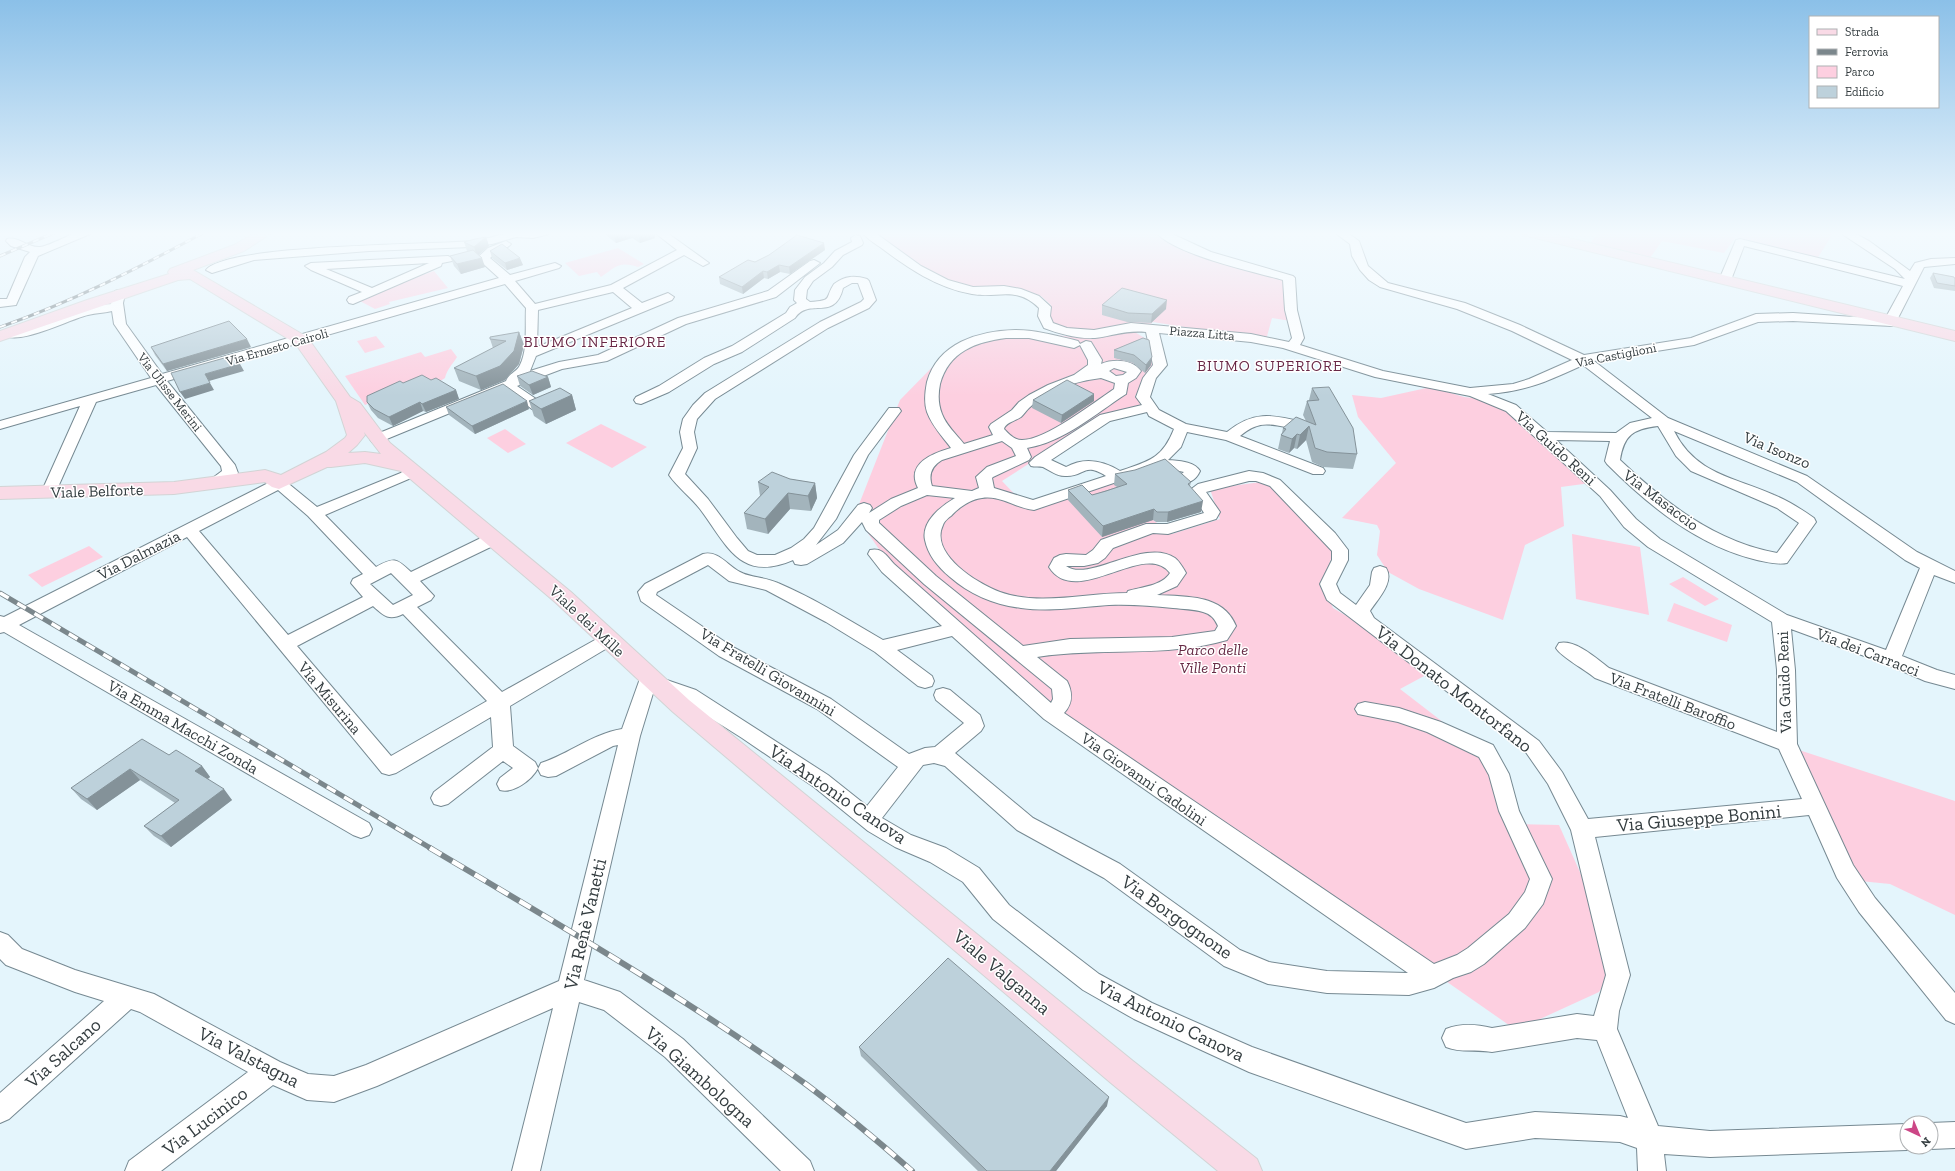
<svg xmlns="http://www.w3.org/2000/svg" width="1955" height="1171" font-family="'Zilla Slab',serif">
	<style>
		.green { fill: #fdcfe0 }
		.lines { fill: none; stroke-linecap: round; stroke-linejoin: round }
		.minor-casing { stroke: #768992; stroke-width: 2 }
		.major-casing { stroke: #d2d4d5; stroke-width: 2 }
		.minor { fill: #fff; fill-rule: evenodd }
		.major { fill: #f9dae6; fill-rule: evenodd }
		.rail-far3-casing { stroke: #7b878c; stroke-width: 3 }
		.rail-far2-casing { stroke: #7b878c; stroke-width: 4 }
		.rail-far1-casing { stroke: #7b878c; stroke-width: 5 }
		.rail-casing { stroke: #7b878c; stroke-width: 6 }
		.rail-far3 { stroke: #fff; stroke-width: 2; stroke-dasharray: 6; stroke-linecap: butt }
		.rail-far2 { stroke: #fff; stroke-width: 2.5; stroke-dasharray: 8; stroke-linecap: butt }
		.rail-far1 { stroke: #fff; stroke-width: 3.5; stroke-dasharray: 10; stroke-linecap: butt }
		.rail { stroke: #fff; stroke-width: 4.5; stroke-dasharray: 13; stroke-linecap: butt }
		.wall { fill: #a3b4bc }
		.shaded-wall { fill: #849299 }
		.building { fill: #bdd1db; stroke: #849299 }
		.labels { text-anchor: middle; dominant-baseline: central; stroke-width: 3; stroke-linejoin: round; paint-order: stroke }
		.far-street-label { font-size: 13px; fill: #343d40; stroke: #fff }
		.far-quarter-label { font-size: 15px; letter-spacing: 1px; fill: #692846; stroke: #fff }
		.street-label { font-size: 16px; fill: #343d40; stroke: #fff }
		.park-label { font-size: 16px; font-style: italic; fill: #672b46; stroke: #fff }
		.near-street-label { font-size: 19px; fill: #343d40; stroke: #fff }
	</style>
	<rect width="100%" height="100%" fill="#e4f5fc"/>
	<path class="green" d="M874,232H1154L1220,263L1284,277L1291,321L1272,318L1266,340L1153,322L1146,328L1100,331L1059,327L1044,316L1051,305L1041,296L1010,289L969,290L936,276L872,233Z
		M1598,232H1834L1817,259L1736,237L1724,253L1662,241L1650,258L1590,244Z
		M618,248L644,264L638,267C618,261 616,267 601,277L597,272L579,276L565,263Z
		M434,271L448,288L389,302L390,304L375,309L358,300L379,290Z
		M1133,331L1148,340L1155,364L1135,396L1143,406L1101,417L1002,481L1025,505L1108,478L1153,520L1172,534L1220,519L1210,489L1268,481L1334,549L1323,585L1333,608L1367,628L1426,675L1400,689L1491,759L1507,824L1559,825L1619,960L1599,992L1516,1030L1053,707L881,552L865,529L866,514L856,512L900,400L946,353L969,341L1032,332L1081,338H1097Z
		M376,336L385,347L365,353L357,341Z
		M451,349L457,357C453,364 447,369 445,378L437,383L388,395L365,405L345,376L421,352L425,357Z
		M1431,387L1464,397L1482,399L1512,411L1591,483L1561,487L1564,526L1525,545L1503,620L1419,589L1388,572L1377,555L1380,531L1377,525L1342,518L1396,463L1358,417L1352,395L1381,398Z
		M601,424L647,447L612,468L566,443Z
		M505,429L526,444L508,453L487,438Z
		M1572,534L1640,547L1649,615L1576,599Z
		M89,546L103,557L42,587L28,575Z
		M1683,577L1719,599L1705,606L1669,584Z
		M1674,603L1732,625L1727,642L1667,621Z
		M1799,750L1955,801V915L1890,884L1860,881Z"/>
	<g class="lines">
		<defs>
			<path id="minor" d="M77,232H91L90,234L38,256L16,305L0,307V299H7L25,257L30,252L11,246L6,241L7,239C18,236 28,248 40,247C46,247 70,235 77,232Z
				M511,232H550L549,234L533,238L516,237L492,244L471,247L369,251L254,260L212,273L206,270C225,244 432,245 472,241C486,239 498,236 511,232Z
				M654,232H666L709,263L703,266L684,255L623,288L642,303L668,293L674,297L672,300L536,356L530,371L559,362L598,355L678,318L768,291L810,261L814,260L820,263L776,297L686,324L607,361L562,369L517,386L542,403L544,406L542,409H532L506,390L377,443L372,442L370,439L372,436L506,381C508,374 517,372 520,365C528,349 525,326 526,308L505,284L167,381L235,465L238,473C232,481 221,485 213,483L210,480L222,471L221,466L156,385L96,402L54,496H44L41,493L80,406L0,429V421L151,378L114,324L112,311C104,313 96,313 88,315C72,318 13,349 3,333L9,329L26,328L82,308L111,304L115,291L119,290L125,294L123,303L126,324L162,374L499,278L477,258L488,248L506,241L511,244C506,250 496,252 490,258L510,275L555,263L561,266L559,268L515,281L535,304L611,285L677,250ZM613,292L632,308L537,347L538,310Z
				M862,232H874L921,266L948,280L973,287L1004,286L1021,289L1039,296L1051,307L1050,316L1053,323L1067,328L1094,330L1131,323L1251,334L1289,342L1292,338L1285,310L1283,280C1255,272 1172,254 1156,232H1168L1211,252L1293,276L1295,278L1297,310L1304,338L1300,345L1383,371L1470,388L1513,384L1529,379L1572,360L1512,331L1457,309L1380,287L1369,280L1360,270L1352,256L1350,244L1334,232H1346L1359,241L1368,266L1388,283L1465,303L1520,325L1584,355L1691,338L1756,314L1793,313L1885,319L1903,286L1744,246L1731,280L1725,283L1721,282L1719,280L1736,240L1740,239L1905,279L1895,269L1839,232H1852L1869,241L1910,271L1915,263L1931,259L1955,258V264L1924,267L1897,320L1892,326L1793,321L1758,322L1694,345L1594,361L1668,418L1807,476L1917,552L1955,571V583L1934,575L1902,656L1937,670L1955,675V689L1925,681L1886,664L1791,629L1795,670L1797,744L1853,865L1875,898L1955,993V1024L1946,1020L1859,912L1837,878L1809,815L1595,837L1630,975L1619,1011L1617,1029L1658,1126L1710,1131L1907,1124V1147H1915L1907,1150L1710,1157L1664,1154L1666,1171H1638L1637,1148L1620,1142L1535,1138L1466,1149L1249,1072L1134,1019L1083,990L993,919L963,882L930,862L895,847L868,831L814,787L742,738L682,700L654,690L640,736L584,980L620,992L683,1039L810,1161L814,1171H781L665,1057L604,1010L579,1002L540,1171H512L553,1008L377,1086L334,1102L307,1100L273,1085L161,1171H125L129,1161L248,1072L140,1012L131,1009L9,1119L0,1123V1093L104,1001L75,992L6,965L0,959V932L8,935L22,949L75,970L154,994L280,1062L308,1074L334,1076L366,1065L559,981L618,745L613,746L556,776L548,777L541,775L538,769L541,763C569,754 592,734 622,729L642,673L649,671L656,673L658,677L696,690L828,775L867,806L898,767L817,709L719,656L641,601L638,592L645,584L703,554C718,550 728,566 740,572C751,578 766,577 778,583C815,599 849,620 883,640L942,626L882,572L868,554L870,550C882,547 887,556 894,564L1051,703L1053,699L1052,689L924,584L866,530L862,522L843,543L807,564L801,565L795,564L793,560C740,583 727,545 700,509C691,497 678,488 669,475L683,448L680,432L683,419L693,405L705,393L820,322L861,302L864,299L858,283H852L843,288C835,322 809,297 795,318L742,352L714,364L669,392L641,404L636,403L634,400L636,397L659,386L704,358L732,346L786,313L790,307L797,303L794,300L795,290L805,277L824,263L835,251L852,242L851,238L856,235L860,236L863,243L862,245L843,255L832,267L813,281L807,290L806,299L810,302C834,300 824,299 834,284C845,276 854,275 867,279L869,281L876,300L869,308L828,328L715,399L697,419L694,432L697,448L685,474L708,499L737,538L748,551L757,555H775L791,548L804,539L814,528L854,455L889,408H899L901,411L868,455L836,519L816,545L838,530L858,505L864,503L870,505L872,508L869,513L891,499L918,488C905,463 934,453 951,448C943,437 932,426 927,412C924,403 925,392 927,382C938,343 978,331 1015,330C1036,330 1058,336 1078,341L1080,344L1086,341L1091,342L1102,360L1101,364C1113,359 1132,359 1141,371L1136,378L1128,383L1126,394C1095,414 1064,442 1027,448L1031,457L1029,460L993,477L992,478L994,488L1033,500L1106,476C1084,462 1085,476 1067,476C1058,477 1051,471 1043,467C1039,466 1035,467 1031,466L1029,463L1035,457L1100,415L1142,405L1136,397L1143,378L1153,365L1146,332C1125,330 1114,336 1095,338C1077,339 1060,334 1044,328L1038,316L1039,308C1015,285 998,299 972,294C937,288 908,268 880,247C874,243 866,238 862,232ZM1159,333L1251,342L1283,348L1375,377L1470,396L1506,411L1600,496L1624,527L1648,547L1772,622L1777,670V732L1609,668C1596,658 1575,639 1559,643L1556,648C1561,657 1586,670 1595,678L1779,749L1802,799L1588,819L1562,772L1539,741L1374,618L1370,611C1377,600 1395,582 1386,568L1380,566L1374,568L1372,572L1370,585L1356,605L1340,593L1336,584L1348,560V550L1335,533L1280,480L1263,473L1249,471L1198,484L1190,490L1204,513L1167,524H1146L1101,540L1093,550L1086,555L1066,554L1060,555L1054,558L1049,567C1076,610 1145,539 1170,573C1162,586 1141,587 1128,591L1127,593C1085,593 1040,606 1000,592C978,584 929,554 943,525C944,522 948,518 951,516C958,508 971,499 982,498C1000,495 1016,508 1034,510L1161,467L1184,472L1175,479L1178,482C1188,485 1196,480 1200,471C1194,461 1179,461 1168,460L1181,447L1187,432L1226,440L1313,474H1323L1325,471L1323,468L1240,436C1257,422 1266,423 1286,427C1292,428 1296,429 1302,428L1304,425L1302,422C1271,414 1253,411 1227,432L1186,424L1159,410L1150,397L1156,378L1167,365ZM1006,338H1029L1074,348L1080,345L1088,360V365L1074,375L1048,385L1029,395L1019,402L1012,410L991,424L989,427L993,435L964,444C956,434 946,425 942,414C938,404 938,394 940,384C949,351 976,342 1006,338ZM1583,365L1652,418L1630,423L1616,433L1547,432L1516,405L1488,394C1527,391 1548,381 1583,365ZM1114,368L1127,372L1123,375L1116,376L1109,371ZM1101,378L1115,383L1114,389C1093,403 1046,440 1022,440C1014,440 1009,434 1004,429C1005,423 1015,421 1021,417C1024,414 1026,411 1029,408C1048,390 1076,381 1101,378ZM1147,412L1149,416L1174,429C1162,459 1149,461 1120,471C1102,460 1084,457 1066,467L1051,460L1110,421ZM1658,426L1676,456L1691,471L1777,508L1799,523L1777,553C1715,542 1664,502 1620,460C1624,435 1633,429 1658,426ZM1674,431L1797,482L1905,560L1920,568L1886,650L1787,615L1660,539L1636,519L1610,490L1556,440L1610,441L1605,461L1607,464C1649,506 1698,546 1757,560C1767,562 1777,565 1787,563L1816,522L1814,518C1801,509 1789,501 1774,495C1734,477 1695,474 1674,431ZM1002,441L1012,448L1016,456L987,467L976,477L979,488L972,491L932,486C928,474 932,466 942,460ZM1249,481H1256L1270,486L1332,551V560L1320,584L1327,600L1525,751L1548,784L1571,830L1606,975L1594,1016L1577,1014L1492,1028C1476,1024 1461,1023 1446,1029L1442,1038L1446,1047C1460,1053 1477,1049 1492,1052L1577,1038L1597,1040L1628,1118L1620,1116L1535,1112L1466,1123L1252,1047L1152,1003L1099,974L1009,905L979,868L946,848L911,835L882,818L923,765L934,763L945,766L1017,830L1104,878L1224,966L1268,984L1327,993L1409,995L1434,988L1453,978L1471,972L1484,964L1525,928L1543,904L1552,879L1519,811L1509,774L1493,745L1441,722L1399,708L1365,702L1358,704L1355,709L1358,714L1398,722L1427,732L1479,757L1489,775L1499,811L1530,879L1525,892L1509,914L1468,948L1457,955L1434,964L1064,713C1073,703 1073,693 1067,681L1037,657C1100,647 1166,658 1227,640L1236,626C1223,594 1187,597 1157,595L1177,586L1186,573C1183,568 1180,562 1175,558C1144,537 1089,583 1066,566H1084L1098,563L1105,558L1113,548L1153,533L1168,534L1216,519L1220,512L1206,492ZM927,495L955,498C941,506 921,522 925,540C928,555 938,567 950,577C969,594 995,605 1021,608C1051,612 1080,607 1109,605C1131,604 1152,606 1173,608C1183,609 1194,609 1203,612C1211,614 1215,619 1218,626L1215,631L1172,637L1070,639L1023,646L936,576L879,523V520L901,506ZM708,565L729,581L766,590L826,622L875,652L918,686L925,688L932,686L934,681L932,676L897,650L952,636L1044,719L1408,973L1327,971L1269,962L1240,950L1120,864L1033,818L955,753L981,731L984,726L980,715L950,690L943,688L936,690L934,695L936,700L964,723L935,747L925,748L909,754L831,699L731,646L656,595L657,592Z
				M448,256L454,259L452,261L442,263L441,266L353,304L349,303L347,300L349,297L362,292L311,270L305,266L311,263ZM429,263L372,288L326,269Z
				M413,468L418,469L420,472L418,475L325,515L376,567C394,557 396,558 411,572L487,535L493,534L499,535L501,539L499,543L420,581L434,596L431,600L417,607L502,692L602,636L608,634L614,636L617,640L614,644L510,706L513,746L535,762L538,768C532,780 513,794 500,790L497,784L500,778L513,768L503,761L448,804L441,806L434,804L431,798L434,792L493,747L491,717L396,773L389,775L382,773L187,537L19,625L369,823L372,829L369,835L361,838L353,835L4,632L0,633V616L4,617L274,480H284L317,507ZM278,490L308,516L363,574L353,579L351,583L363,597L288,635L199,531ZM391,573L413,595L393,605L370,584ZM373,606C384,616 389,621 403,614L487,701L391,756L297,646Z
				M1955,1122V1148L1931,1149L1925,1147H1931L1930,1123Z"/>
			<path id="major" d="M257,232H273L244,251L193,270L307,337L350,397L360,403L390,443L571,592L689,700L1133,1061L1257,1159L1262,1171H1218L1111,1083L673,712L555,602L401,471L365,463L331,467H327L279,489L272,487L265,482L174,494L0,499V487L174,482L265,470L281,475L326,452L345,438L347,435L336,401L295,343L190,279L178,280L0,341V331L87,300L169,274L168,272L170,269L234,245ZM364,432L381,454L365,452L348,453L357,445L365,435Z
				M1521,232H1544L1955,331V341L1523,235Z"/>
		</defs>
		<use href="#minor" class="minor-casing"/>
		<use href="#major" class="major-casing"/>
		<use href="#minor" class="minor"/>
		<use href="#major" class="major"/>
		<defs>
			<path id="rail-far3" d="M0,256L56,232
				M0,327C72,302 138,268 205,232"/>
			<path id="rail-far2" d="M0,593L2,594"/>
			<path id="rail-far1" d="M0,593L432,849"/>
			<path id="rail" d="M430,848C558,924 686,998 807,1085C843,1112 878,1141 912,1171"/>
		</defs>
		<use href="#rail-far3" class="rail-far3-casing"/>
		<use href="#rail-far2" class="rail-far2-casing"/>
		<use href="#rail-far1" class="rail-far1-casing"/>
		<use href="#rail" class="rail-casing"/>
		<use href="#rail-far3" class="rail-far3"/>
		<use href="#rail-far2" class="rail-far2"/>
		<use href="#rail-far1" class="rail-far1"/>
		<use href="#rail" class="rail"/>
	</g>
	<path class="wall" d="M605,232H654L655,238L640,243L632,238L616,243L606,235Z
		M486,237L489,246L478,255L485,267L461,274L454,266L450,256L468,252L467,251L464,242Z
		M825,250L790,274L780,272L768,279L764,278L743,294L720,284L719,277L755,262Z
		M490,251L523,265L507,270L492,258Z
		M1933,273L1955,279V291L1934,288L1930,278Z
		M1102,305L1166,309L1151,323L1127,322L1102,315Z
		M519,332L524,345L519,364L505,380L481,390L459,381L454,368L493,348L490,339Z
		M1143,338L1151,365L1145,373L1133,363L1114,358V350Z
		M151,347H251L167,371L155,355Z
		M517,376L548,377L551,387L533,395L520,386Z
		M431,380L456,390L459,399L426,412L423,411L393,426L378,418L371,410L367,402L403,383Z
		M1312,388L1357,454L1353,469L1323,467L1312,462L1306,440L1297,449L1294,448L1289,453L1278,449L1281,435L1282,433L1283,428L1306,421L1303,415L1307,401L1309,400Z
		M1094,394V401L1061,423L1032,408L1033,400Z
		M572,395L576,410L546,424L534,416L529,401Z
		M446,407L529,409L475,434L449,415Z
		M1115,474L1191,482L1190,486L1201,512L1167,522H1156L1153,520L1102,537L1068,500V490L1092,495L1117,487L1114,485Z
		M790,479L815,483L817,498L811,511L790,509L768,534L747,529L744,513L760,496L758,482Z
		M169,755L202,766L210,777L208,779L232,800L171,847L154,836L144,826L175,803L140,780L97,810L81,799L71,788Z
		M859,1047L1107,1106L1056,1171H978L861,1056Z"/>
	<path class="shaded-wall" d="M613,232H630L632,238L616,243Z
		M638,232H654L655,238L640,243Z
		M486,237L489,246L477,256L474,247Z
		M824,243L825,250L790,274L789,267Z
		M482,258L485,267L461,274L457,264Z
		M520,258L523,265L507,270L505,263Z
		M779,265L780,272L768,279L767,272Z
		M763,271L764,278L743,294L742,287Z
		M1167,300L1166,309L1151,323L1152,314Z
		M519,332L524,345L519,364L505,380L481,390L476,376Z
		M247,339L251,347L167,371L163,364Z
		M1152,357L1151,365L1145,373L1146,365Z
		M240,364L244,371L209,381L205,374Z
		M548,377L551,387L533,395L529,385Z
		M210,383L214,390L185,399L180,392Z
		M456,390L459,399L426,412L422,404Z
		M1094,394V401L1061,423L1062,415Z
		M572,395L576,410L546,424L541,409Z
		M527,401L529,409L475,434L472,426Z
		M420,402L423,411L393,426L389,417Z
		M1309,426L1306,440L1297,449L1300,435Z
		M1297,434L1294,448L1289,453L1292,439Z
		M815,483L817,498L811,511L808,496Z
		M788,493L790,509L768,534L765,519Z
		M1203,501L1201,512L1167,522L1168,512Z
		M1154,509L1153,520L1102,537L1103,526Z
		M202,766L210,777L203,782L195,771Z
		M130,769L140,780L97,810L87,799Z
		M224,789L232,800L171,847L161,836Z
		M1109,1097L1107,1106L1056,1171H1050Z"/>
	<path class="building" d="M797,235L824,243L789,267L779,265L767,272L763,271L742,287L719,277L748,260L755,262L769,255Z
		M486,237L474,247L464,242L475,239Z
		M502,244L520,258L505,263L490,251Z
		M473,250L482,258L457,264L450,256Z
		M1933,273L1954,277L1955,279V286L1937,283Z
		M1122,288L1167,300L1152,314L1128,313L1102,305Z
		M229,321L247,339L163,364L151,347Z
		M519,332L514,351L500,366L476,376L454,368L506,341L490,339V337Z
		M1143,338L1149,340L1152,357L1146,365L1134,355L1114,350Z
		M235,355L240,364L205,374L210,383L180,392L171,373Z
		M532,371L548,377L529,385L517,376Z
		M422,375L431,380L436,378L456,390L422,404L420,402L389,417L374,409L367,402V396L400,381L403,383Z
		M1067,380L1094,394L1062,415L1033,400Z
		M503,384L527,401L472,426L446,407Z
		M1329,387L1353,428L1357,454L1327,452L1315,448L1309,426L1300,435L1297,434L1292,439L1281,435L1286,429L1283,428L1296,417L1316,425L1307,401L1319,400L1312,388Z
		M560,388L572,395L541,409L529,401Z
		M1165,459L1191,482L1188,484L1203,501L1168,512H1157L1154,509L1103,526L1068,490L1082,485L1092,495L1106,491L1127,484L1115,474L1135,470Z
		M772,472L790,479L815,483L808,496L788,493L765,519L744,513L769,487L758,482Z
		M142,739L169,755L176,750L202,766L195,771L224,789L161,836L144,826L179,800L130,769L87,799L71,788Z
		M948,958L1109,1097L1050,1171H987L859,1047Z"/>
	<linearGradient id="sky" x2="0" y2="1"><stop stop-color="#8bc0e8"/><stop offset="0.59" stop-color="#f3fafe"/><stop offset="1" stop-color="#f3fafe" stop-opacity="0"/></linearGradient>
	<rect width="1955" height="396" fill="url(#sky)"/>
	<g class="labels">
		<g class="far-street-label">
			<text transform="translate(1202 333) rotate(5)">Piazza Litta</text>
			<text transform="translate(277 347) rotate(-16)">Via Ernesto Cairoli</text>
			<text transform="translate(1616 355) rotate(-11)">Via Castiglioni</text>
			<text transform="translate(170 392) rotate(52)">Via Ulisse Merini</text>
		</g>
		<g class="far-quarter-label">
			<text x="595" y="342">BIUMO INFERIORE</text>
			<text x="1270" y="366">BIUMO SUPERIORE</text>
		</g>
		<g class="street-label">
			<text transform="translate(1556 448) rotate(42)">Via Guido Reni</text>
			<text transform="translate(1777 450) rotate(23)">Via Isonzo</text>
			<text transform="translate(97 491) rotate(-2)">Viale Belforte</text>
			<text transform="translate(1661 500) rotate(37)">Via Masaccio</text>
			<text transform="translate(139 555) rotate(-27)">Via Dalmazia</text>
			<text transform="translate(587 621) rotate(43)">Viale dei Mille</text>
			<text transform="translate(1868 652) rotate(21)">Via dei Carracci</text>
			<text transform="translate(768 672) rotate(31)">Via Fratelli Giovannini</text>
			<text transform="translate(1784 682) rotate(-92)">Via Guido Reni</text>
			<text transform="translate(330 698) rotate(50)">Via Misurina</text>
			<text transform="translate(1673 701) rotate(21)">Via Fratelli Baroffio</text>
			<text transform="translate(183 727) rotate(30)">Via Emma Macchi Zonda</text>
			<text transform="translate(1144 779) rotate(35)">Via Giovanni Cadolini</text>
		</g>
		<g class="park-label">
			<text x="1213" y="649">Parco delle<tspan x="1213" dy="18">Ville Ponti</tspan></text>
		</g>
		<g class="near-street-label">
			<text transform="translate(1454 689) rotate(38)">Via Donato Montorfano</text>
			<text transform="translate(838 794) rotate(34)">Via Antonio Canova</text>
			<text transform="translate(1699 818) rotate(-5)">Via Giuseppe Bonini</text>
			<text transform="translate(1177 917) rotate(35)">Via Borgognone</text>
			<text transform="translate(585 924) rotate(-77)">Via Renè Vanetti</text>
			<text transform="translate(1002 972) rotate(40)">Viale Valganna</text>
			<text transform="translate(1171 1021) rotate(26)">Via Antonio Canova</text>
			<text transform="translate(63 1053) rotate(-42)">Via Salcano</text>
			<text transform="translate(249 1057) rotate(27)">Via Valstagna</text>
			<text transform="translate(700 1077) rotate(42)">Via Giambologna</text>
			<text transform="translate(205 1121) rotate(-37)">Via Lucinico</text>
		</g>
	</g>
	<rect x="1809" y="16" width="130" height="92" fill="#ffffff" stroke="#aeb1b3"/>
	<rect x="1817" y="29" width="20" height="6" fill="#f9dae6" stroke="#aeb1b3"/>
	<text x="1845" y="36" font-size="12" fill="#343d40">Strada</text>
	<rect x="1817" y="49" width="20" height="6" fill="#7b878c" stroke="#aeb1b3"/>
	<text x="1845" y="56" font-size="12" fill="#343d40">Ferrovia</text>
	<rect x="1817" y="66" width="20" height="12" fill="#fdcfe0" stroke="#aeb1b3"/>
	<text x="1845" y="76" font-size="12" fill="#343d40">Parco</text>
	<rect x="1817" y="86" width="20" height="12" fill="#bdd1db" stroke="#aeb1b3"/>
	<text x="1845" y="96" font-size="12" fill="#343d40">Edificio</text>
	<g transform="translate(1919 1135) rotate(136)"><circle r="19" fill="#ffffff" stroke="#aeb1b3"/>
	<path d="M0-3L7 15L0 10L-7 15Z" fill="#cc4686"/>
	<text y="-6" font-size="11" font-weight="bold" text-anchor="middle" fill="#343d40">N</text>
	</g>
</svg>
